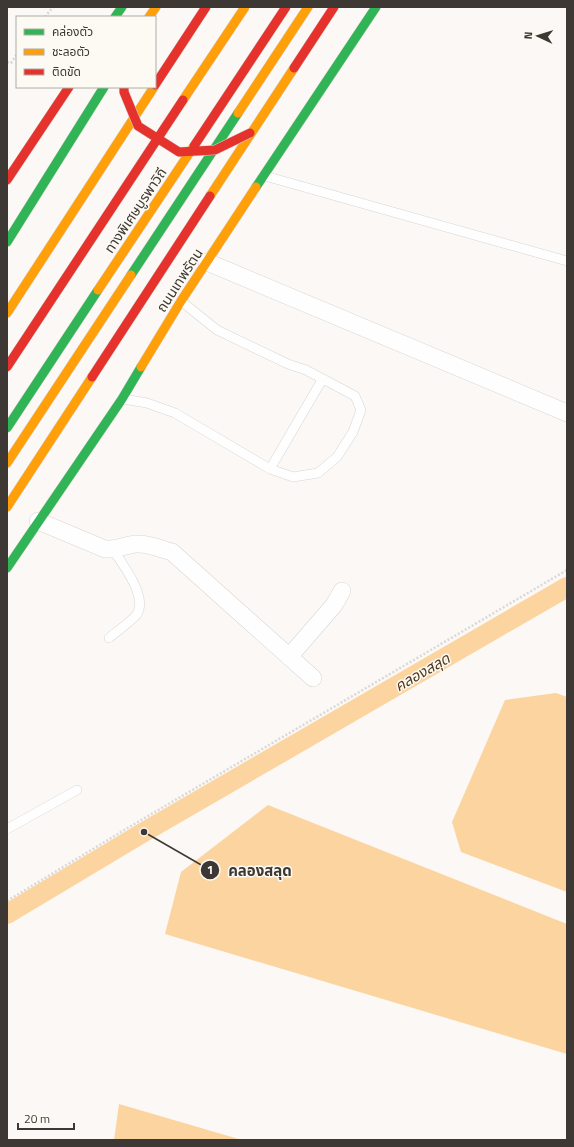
<svg xmlns="http://www.w3.org/2000/svg" width="574" height="1147" font-family="'Titillium Web','Noto Sans Thai',sans-serif">
	<style>
		.water { fill: #fcd49f }
		.lines { fill: none; stroke-linecap: round; stroke-linejoin: round }
		.canal { stroke: #fcd49f; stroke-width: 20 }
		.lane-casing { stroke: #d9d5d2; stroke-width: 10 }
		.street-casing { stroke: #d9d5d2; stroke-width: 18 }
		.fast-casing { stroke: #d9d5d2; stroke-width: 10 }
		.slow-casing { stroke: #d9d5d2; stroke-width: 10 }
		.jam-casing { stroke: #d9d5d2; stroke-width: 10 }
		.path { stroke: #dad9d7; stroke-width: 2.5; stroke-dasharray: 2 2; stroke-linecap: butt }
		.lane { stroke: #fefefe; stroke-width: 9 }
		.street { stroke: #fefefe; stroke-width: 17 }
		.fast { stroke: #30b455; stroke-width: 9 }
		.slow { stroke: #ff9f0a; stroke-width: 9 }
		.jam { stroke: #e5322d; stroke-width: 9 }
		.fast-bridge-casing { stroke: #d9d5d2; stroke-width: 10; stroke-linecap: butt }
		.slow-bridge-casing { stroke: #d9d5d2; stroke-width: 10; stroke-linecap: butt }
		.jam-bridge-casing { stroke: #d9d5d2; stroke-width: 10; stroke-linecap: butt }
		.fast-bridge { stroke: #30b455; stroke-width: 9 }
		.slow-bridge { stroke: #ff9f0a; stroke-width: 9 }
		.jam-bridge { stroke: #e5322d; stroke-width: 9 }
		.labels { text-anchor: middle; dominant-baseline: central; stroke-width: 3; stroke-linejoin: round; paint-order: stroke }
		.street-label { font-size: 14px; fill: #3d3833; stroke: #fdf9f3 }
		.water-label { font-size: 15px; font-style: italic; fill: #503919; stroke: #fdf9f3 }
		.leader { fill: none; stroke: #3d3833; stroke-width: 1.5 }
		.callout-dot { fill: #3d3833; stroke: #fdf9f3; stroke-width: 1.5 }
		.mark-label { font-size: 12px; text-anchor: middle; font-weight: bold; fill: #fff }
		.callout-label { font-size: 15px; text-anchor: middle; font-weight: bold; fill: #3d3833; stroke: #fdf9f3; stroke-width: 3; stroke-linejoin: round; paint-order: stroke }
	</style>
	<rect width="100%" height="100%" fill="#fbf8f5"/>
	<path class="water" d="M556,693L567,697V892L461,852L452,822L505,700Z
		M268,805L567,924V1054L165,934L181,872Z
		M119,1104L242,1140H114Z"/>
	<g class="lines">
		<path class="canal" d="M7,914L144,832L567,587"/>
		<defs>
			<path id="lane" d="M265,176L567,261
				M123,399L147,403L175,413L270,469L293,477L318,473L337,457L353,432L361,410L355,396L306,370L288,364L217,330L181,301
				M270,469L322,380
				M109,638C115,633 134,619 137,614C148,597 122,563 113,550
				M7,829L77,790"/>
			<path id="street" d="M207,262L567,413
				M38,521L105,549C117,550 125,545 136,544C148,543 161,549 172,552L313,678
				M289,657L334,605L342,591"/>
			<path id="fast" d="M115,17L122,7
				M256,187L376,7
				M7,242L104,87
				M131,275L238,113
				M7,568L122,399L141,367"/>
			<path id="slow" d="M149,17L156,7
				M238,113L308,7
				M210,196L294,68
				M7,313L154,87
				M141,367L181,301L256,187
				M7,463L131,275
				M7,507L92,377"/>
			<path id="jam" d="M294,68L334,7
				M155,85L206,7
				M7,180L69,87
				M92,377L210,196"/>
		</defs>
		<use href="#lane" class="lane-casing"/>
		<use href="#street" class="street-casing"/>
		<use href="#fast" class="fast-casing"/>
		<use href="#slow" class="slow-casing"/>
		<use href="#jam" class="jam-casing"/>
		<path class="path" d="M45,17L53,7
			M7,62L11,63L17,54
			M7,901L126,829L567,570"/>
		<use href="#lane" class="lane"/>
		<use href="#street" class="street"/>
		<use href="#fast" class="fast"/>
		<use href="#slow" class="slow"/>
		<use href="#jam" class="jam"/>
		<defs>
			<path id="fast-bridge" d="M7,428L98,290"/>
			<path id="slow-bridge" d="M183,100L245,7
				M98,290L194,146"/>
			<path id="jam-bridge" d="M124,87V92L138,126L179,152L215,150L250,133
				M194,146L286,7
				M7,367L183,100"/>
		</defs>
		<use href="#fast-bridge" class="fast-bridge-casing"/>
		<use href="#slow-bridge" class="slow-bridge-casing"/>
		<use href="#jam-bridge" class="jam-bridge-casing"/>
		<use href="#fast-bridge" class="fast-bridge"/>
		<use href="#slow-bridge" class="slow-bridge"/>
		<use href="#jam-bridge" class="jam-bridge"/>
	</g>
	<g class="labels">
		<g class="street-label">
			<text transform="translate(135 210) rotate(-56)">ทางพิเศษบูรพาวิถี</text>
			<text transform="translate(179 280) rotate(-57)">ถนนเทพรัตน</text>
		</g>
		<g class="water-label">
			<text transform="translate(422 672) rotate(-30)">คลองสลุด</text>
		</g>
	</g>
	<path class="leader" d="M144 832L210 870"/>
	<g class="callout-dot">
		<circle cx="144" cy="832" r="4"/>
		<circle cx="210" cy="870" r="10"/>
	</g>
	<g class="mark-label">
		<text x="210" y="874">1</text>
	</g>
	<g class="callout-label">
		<text x="260" y="876">คลองสลุด</text>
	</g>
	<rect width="574" height="1147" fill="none" stroke="#3d3833" stroke-width="16"/>
	<rect x="16" y="16" width="140" height="72" fill="#fdf9f3" stroke="#b0aca6"/>
	<rect x="24" y="29" width="20" height="6" fill="#30b455" stroke="#b0aca6"/>
	<text x="52" y="36" font-size="12" fill="#3d3833">คล่องตัว</text>
	<rect x="24" y="49" width="20" height="6" fill="#ff9f0a" stroke="#b0aca6"/>
	<text x="52" y="56" font-size="12" fill="#3d3833">ชะลอตัว</text>
	<rect x="24" y="69" width="20" height="6" fill="#e5322d" stroke="#b0aca6"/>
	<text x="52" y="76" font-size="12" fill="#3d3833">ติดขัด</text>
	<g transform="translate(538 36) rotate(274)" stroke="#fdf9f3" stroke-width="3" paint-order="stroke">
	<path d="M0-3L7 15L0 10L-7 15Z" fill="#3d3833"/>
	<text y="-6" font-size="11" font-weight="bold" text-anchor="middle" fill="#3d3833">N</text>
	</g>
	<path d="M18 1123v6h56v-6" fill="none" stroke="#3d3833" stroke-width="2"/>
	<text x="24" y="1123" font-size="12" fill="#3d3833" stroke="#fdf9f3" stroke-width="3" paint-order="stroke">20 m</text>
</svg>
